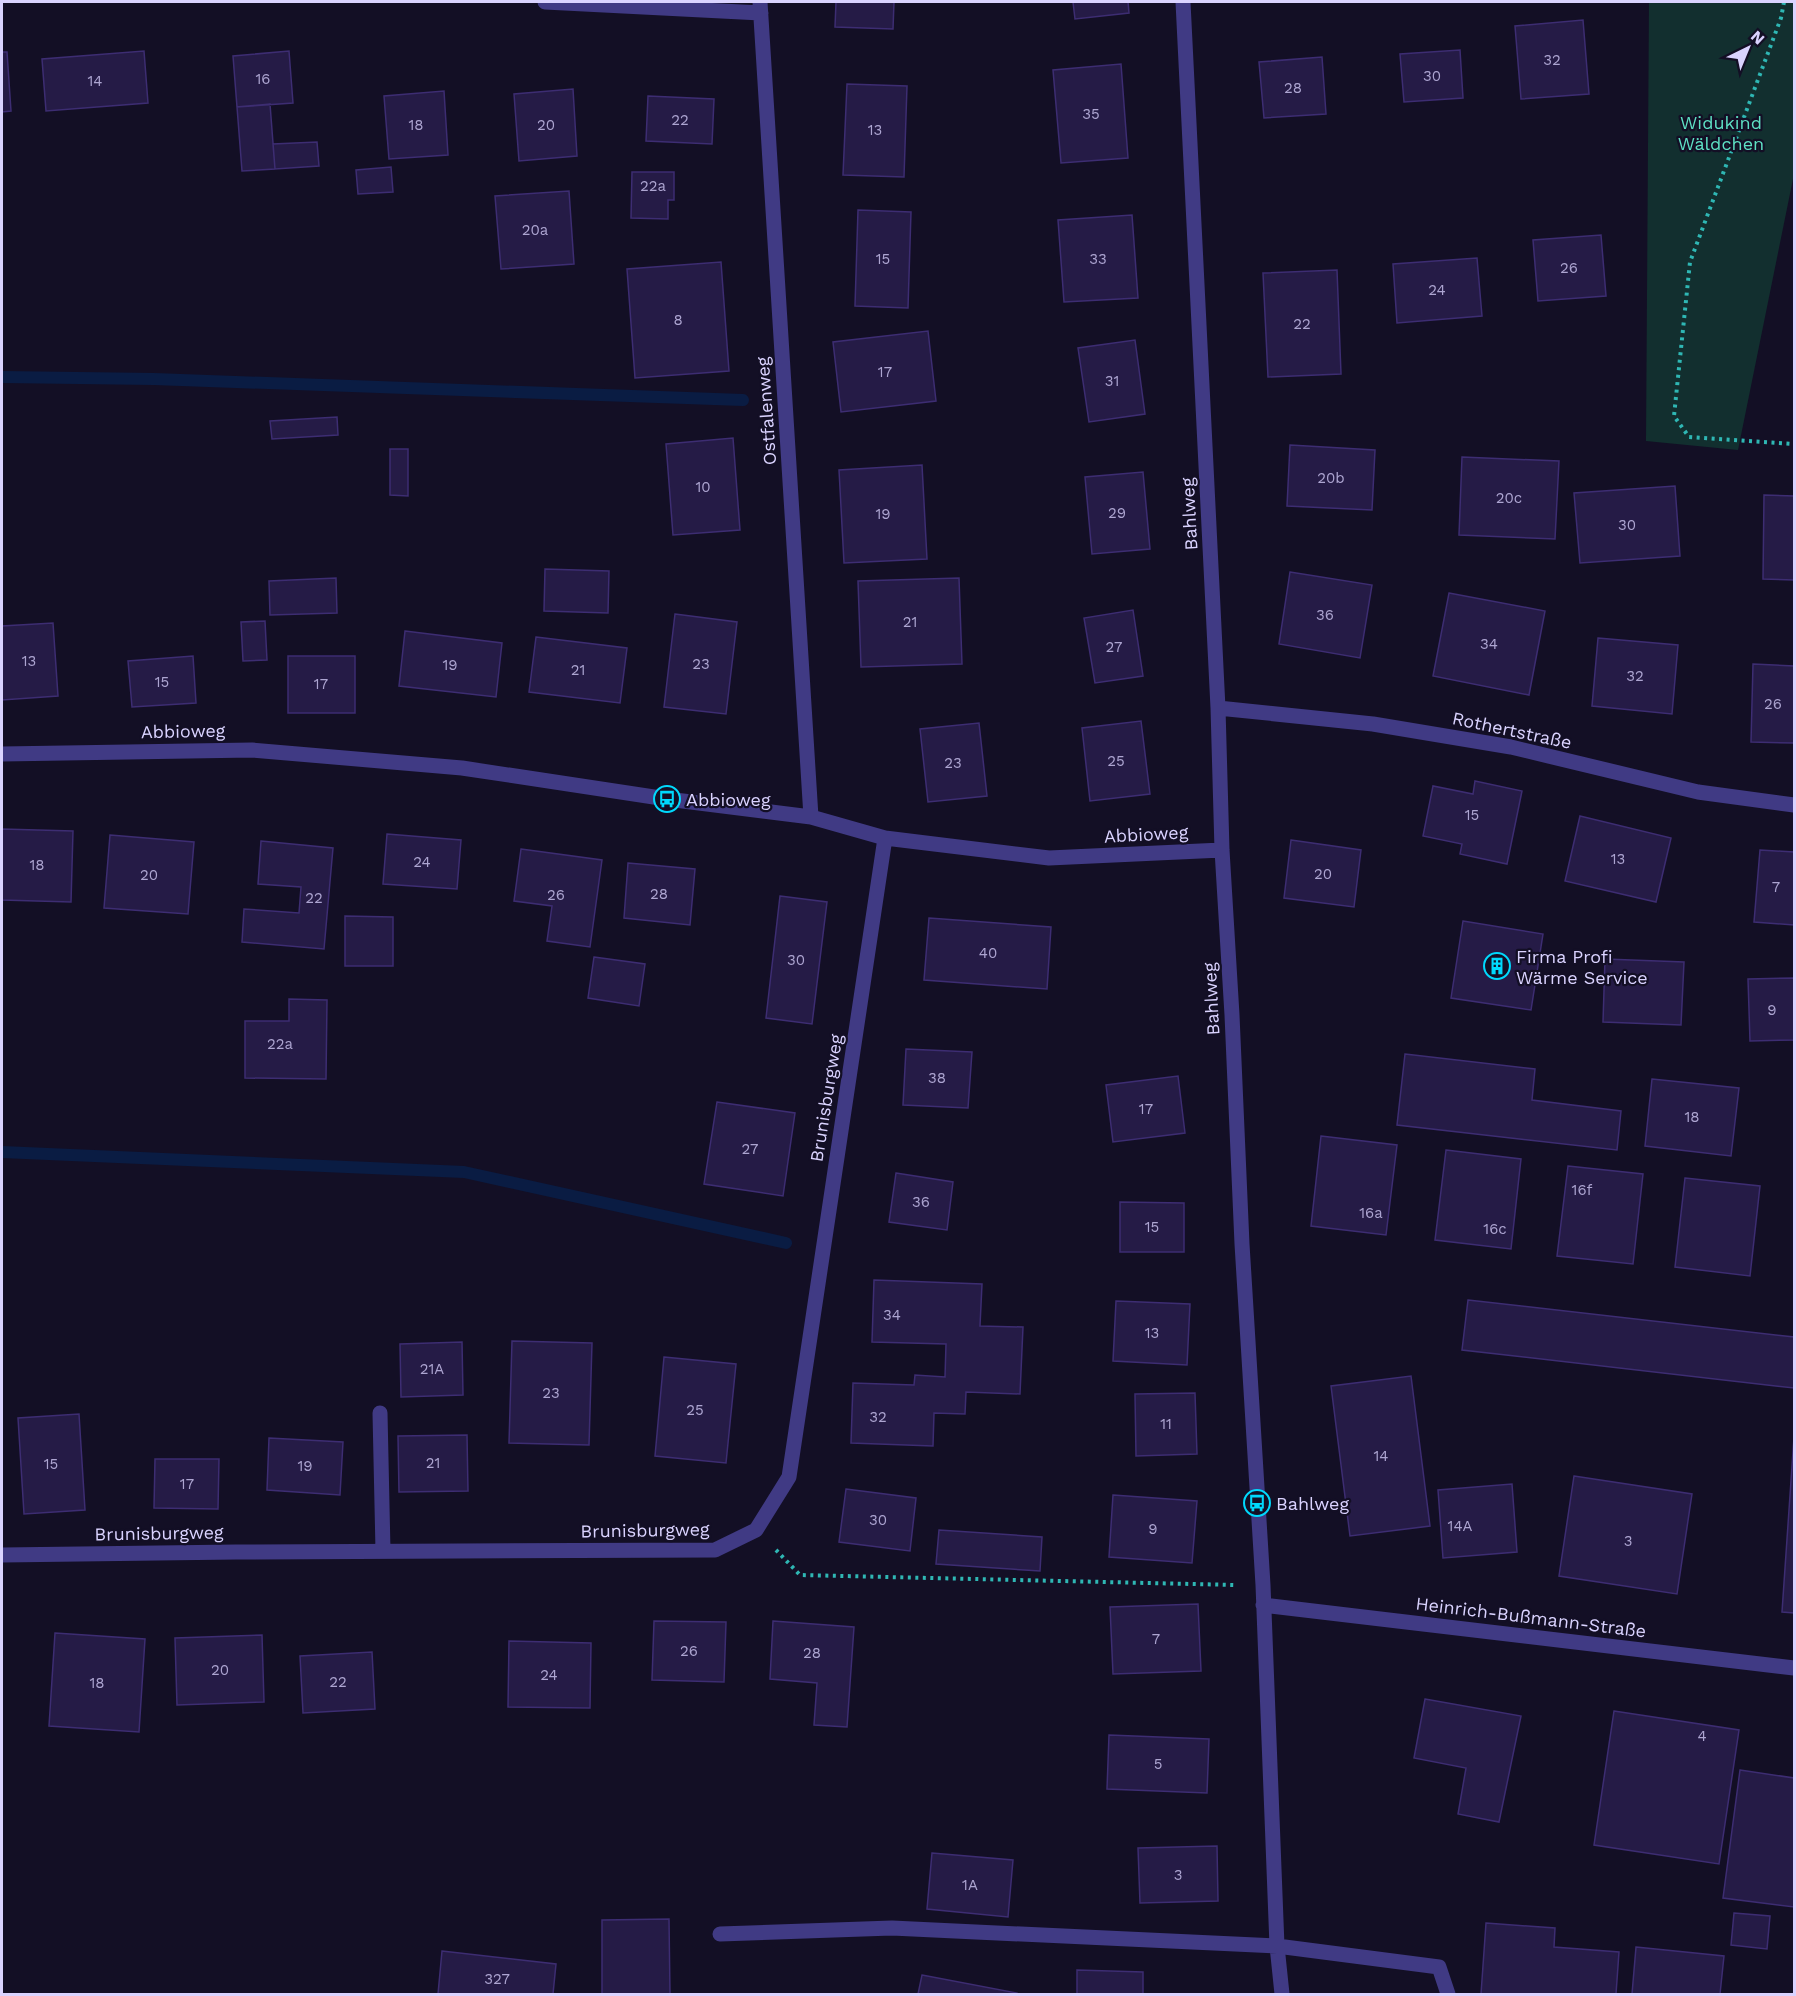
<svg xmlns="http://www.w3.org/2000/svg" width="1796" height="1996" font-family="'Work Sans',sans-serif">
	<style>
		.green { fill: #122f2f }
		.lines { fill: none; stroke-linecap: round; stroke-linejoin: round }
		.stream { stroke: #0a1c43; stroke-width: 12 }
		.building { fill: #251b46; stroke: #3d2d72; stroke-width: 1.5 }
		.path { stroke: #2fb7b4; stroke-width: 4; stroke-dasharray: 3 4.5; stroke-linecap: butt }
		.minor { stroke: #403a84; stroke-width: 15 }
		.labels { text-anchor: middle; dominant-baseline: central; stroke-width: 4.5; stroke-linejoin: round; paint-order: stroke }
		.number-label { font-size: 15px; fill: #ada5d1 }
		.park-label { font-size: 18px; fill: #5ee0c4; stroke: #130f25 }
		.street-label { font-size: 18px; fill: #dad3ff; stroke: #130f25 }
		.poi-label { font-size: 18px; fill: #dad3ff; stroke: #130f25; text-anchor: start }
	</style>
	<rect width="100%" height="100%" fill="#130f25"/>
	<path class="green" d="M1649,2H1794V174L1738,450L1646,441Z"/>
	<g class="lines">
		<path class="stream" d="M2,377L154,379L743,400
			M2,1152L464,1172L786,1243"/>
	</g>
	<path class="building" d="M836,2H894L893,29L835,27Z
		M1073,2H1128L1129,13L1075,19Z
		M1583,20L1589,94L1521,99L1515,26Z
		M1460,50L1463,98L1404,102L1400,54Z
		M144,51L148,103L46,111L42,59Z
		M289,51L293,103L237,107L233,56Z
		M2,52H7L11,111L2,112Z
		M1322,57L1326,114L1264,118L1259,62Z
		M1121,64L1128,158L1061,163L1053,70Z
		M847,84L907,86L904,177L843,175Z
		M573,89L577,156L519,161L514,94Z
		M444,91L448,155L389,159L384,96Z
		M648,96L714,99L712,144L646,141Z
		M270,104L275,169L242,171L237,107Z
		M317,142L319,166L275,169L273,144Z
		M391,167L393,192L358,194L356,170Z
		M632,172H674V200H668V219L631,218Z
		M569,191L574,264L501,269L495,196Z
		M858,210L911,212L908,308L855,306Z
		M1132,215L1138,298L1064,302L1058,220Z
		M1601,235L1606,296L1538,301L1533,240Z
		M1477,258L1482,316L1397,323L1393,264Z
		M721,262L729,371L635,378L627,269Z
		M1337,270L1341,374L1268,377L1263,273Z
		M928,331L936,401L841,412L833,342Z
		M1135,340L1145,414L1089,422L1078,348Z
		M337,417L338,435L272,439L270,421Z
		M733,438L740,530L673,535L666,444Z
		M1290,445L1375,450L1372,510L1287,506Z
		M390,449H408V496L390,495Z
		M1462,457L1559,461L1555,539L1459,535Z
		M922,465L927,559L844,563L839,470Z
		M1143,472L1150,549L1092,554L1085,477Z
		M1675,486L1680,556L1580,563L1574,493Z
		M1764,495L1794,496V580L1763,579Z
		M545,569L609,571L608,613L544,611Z
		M1290,572L1372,585L1360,658L1279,644Z
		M336,578L337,613L270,615L269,581Z
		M959,578L962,664L861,667L858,581Z
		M1449,593L1545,611L1529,695L1433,676Z
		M1133,610L1143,676L1095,683L1084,618Z
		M675,614L737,622L726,714L664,707Z
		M265,621L267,660L243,661L241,622Z
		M53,623L58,696L2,700V626Z
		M405,631L502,643L496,697L399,686Z
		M536,637L627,648L620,703L529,692Z
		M1598,638L1678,645L1672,714L1592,706Z
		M193,656L196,703L132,707L128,661Z
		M288,656H355V713H288Z
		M1753,664L1794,666V743L1751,742Z
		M1141,721L1150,794L1090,801L1082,728Z
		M979,723L987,796L928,802L920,729Z
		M1475,781L1522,791L1507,864L1460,854L1462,844L1423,836L1433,786L1473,794Z
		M1580,816L1671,838L1656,902L1565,881Z
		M2,829L73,831L71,902L2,900Z
		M387,834L461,840L457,889L383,884Z
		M110,835L194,842L188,914L104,908Z
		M1291,840L1361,850L1354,907L1284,898Z
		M261,841L333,848L324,949L242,942L244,909L299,913L301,887L258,884Z
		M521,849L602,860L590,947L547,941L552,906L514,901Z
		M1760,850L1794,852V925L1754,922Z
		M628,863L695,869L690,925L624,918Z
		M780,896L827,902L812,1024L766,1018Z
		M345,916L393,917V966H345Z
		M929,918L1051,927L1047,989L924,980Z
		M1463,921L1543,934L1531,1010L1451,998Z
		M594,957L645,964L639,1006L588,998Z
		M1605,959L1684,962L1681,1025L1603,1022Z
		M1794,978V1040L1750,1041L1748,979Z
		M289,999L327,1000L326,1079L245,1078V1021H289Z
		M906,1049L972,1052L968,1108L903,1105Z
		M1405,1054L1535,1069L1532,1100L1621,1111L1617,1150L1397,1125Z
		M1178,1076L1185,1133L1113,1142L1106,1085Z
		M1652,1079L1739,1088L1731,1156L1645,1146Z
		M717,1102L795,1113L783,1196L704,1184Z
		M1321,1136L1397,1145L1386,1235L1311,1226Z
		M1446,1150L1521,1159L1511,1249L1435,1240Z
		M1568,1166L1643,1174L1633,1264L1557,1256Z
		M896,1173L953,1182L947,1230L889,1222Z
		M1685,1178L1760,1186L1750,1276L1675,1267Z
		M1120,1202L1184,1203V1252H1120Z
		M874,1280L982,1284L980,1326L1023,1327L1020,1394L966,1392L965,1414L934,1413L933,1446L851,1443L853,1383L914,1385L915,1375L945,1377L946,1344L872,1342Z
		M1468,1300L1794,1337V1388L1462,1350Z
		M1116,1301L1190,1304L1187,1365L1113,1361Z
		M512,1341L592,1343L589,1445L509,1443Z
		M462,1342L463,1395L401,1397L400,1344Z
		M664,1357L736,1364L726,1463L655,1456Z
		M1411,1376L1430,1526L1350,1536L1331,1386Z
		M1195,1393L1197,1454L1136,1456L1135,1394Z
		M79,1414L85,1510L24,1514L18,1418Z
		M467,1435L468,1491L399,1492L398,1436Z
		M1794,1437V1613L1782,1612Z
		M269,1438L343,1442L340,1495L267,1490Z
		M155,1459H219L218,1509L154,1508Z
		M1574,1476L1692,1494L1677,1594L1559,1576Z
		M1512,1484L1517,1552L1443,1558L1438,1490Z
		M846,1489L916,1498L910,1551L839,1542Z
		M1113,1495L1197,1501L1192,1563L1109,1557Z
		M939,1530L1042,1537L1040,1571L936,1564Z
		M1198,1604L1201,1671L1113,1674L1110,1607Z
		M654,1621L726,1622L724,1682L652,1680Z
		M773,1621L854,1627L847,1727L814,1725L817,1683L770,1679Z
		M55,1633L145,1639L139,1732L49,1726Z
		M262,1635L264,1702L177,1705L175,1638Z
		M509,1641L591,1643L590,1708L508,1707Z
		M372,1652L375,1709L303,1713L300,1656Z
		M1425,1699L1521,1716L1499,1822L1458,1814L1466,1768L1414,1758Z
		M1614,1711L1739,1730L1719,1864L1594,1845Z
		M1109,1735L1209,1739L1207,1793L1107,1789Z
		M1740,1770L1794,1778V1907L1723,1898Z
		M1217,1846L1218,1901L1140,1903L1138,1848Z
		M932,1853L1013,1860L1008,1917L927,1909Z
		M1734,1913L1770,1916L1767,1949L1731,1945Z
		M669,1919L670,1994H602V1920Z
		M1486,1923L1555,1928L1554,1947L1619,1952L1616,1994H1481Z
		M1636,1947L1724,1956L1720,1994H1632Z
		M442,1951L556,1964L553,1994H438Z
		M1077,1970L1143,1972V1994H1077Z
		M922,1975L1017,1993V1994H918Z"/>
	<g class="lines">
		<path class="path" d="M1784,2L1781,18L1690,262L1674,416L1689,437L1794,444
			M776,1550L800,1575L1235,1585"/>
		<path class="minor" d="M545,2L761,13
			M760,2L811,817
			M1183,2L1218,708L1222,850L1232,1015L1242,1244L1263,1585L1277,1946L1282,1994
			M1218,708L1373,724L1511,747L1698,792L1794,805
			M2,754L252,750L462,768L667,799L811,817L885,838L1049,858L1222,850
			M380,1413L383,1551
			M2,1555L236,1552L715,1550L756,1530L789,1477L885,838
			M1263,1605L1794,1668
			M720,1934L892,1928L1277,1946L1439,1967L1448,1994"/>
	</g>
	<defs>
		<symbol id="bus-ring" viewBox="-11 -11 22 22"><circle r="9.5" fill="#130f25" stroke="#00d9fd" stroke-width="1.5"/><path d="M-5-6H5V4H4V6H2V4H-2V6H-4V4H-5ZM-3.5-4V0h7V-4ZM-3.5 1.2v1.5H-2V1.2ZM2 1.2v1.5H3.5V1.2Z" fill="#00d9fd"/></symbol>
		<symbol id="building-ring" viewBox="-11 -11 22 22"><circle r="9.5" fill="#130f25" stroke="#00d9fd" stroke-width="1.5"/><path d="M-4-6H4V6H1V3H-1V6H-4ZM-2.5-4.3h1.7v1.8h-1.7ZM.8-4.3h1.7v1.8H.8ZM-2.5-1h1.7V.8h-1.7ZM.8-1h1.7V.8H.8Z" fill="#00d9fd"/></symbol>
	</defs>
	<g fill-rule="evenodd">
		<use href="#bus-ring" x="652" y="784" width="30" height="30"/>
		<use href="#building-ring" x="1482" y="951" width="30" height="30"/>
		<use href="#bus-ring" x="1242" y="1488" width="30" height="30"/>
	</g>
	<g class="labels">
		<g class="number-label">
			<text x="1552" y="60">32</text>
			<text x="1432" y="76">30</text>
			<text x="263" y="79">16</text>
			<text x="95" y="81">14</text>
			<text x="1293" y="88">28</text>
			<text x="1091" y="114">35</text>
			<text x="680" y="120">22</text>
			<text x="416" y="125">18</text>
			<text x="546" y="125">20</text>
			<text x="875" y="130">13</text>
			<text x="653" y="186">22a</text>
			<text x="535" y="230">20a</text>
			<text x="883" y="259">15</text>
			<text x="1098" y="259">33</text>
			<text x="1569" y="268">26</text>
			<text x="1437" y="290">24</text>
			<text x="678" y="320">8</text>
			<text x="1302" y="324">22</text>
			<text x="885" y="372">17</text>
			<text x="1112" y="381">31</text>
			<text x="1331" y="478">20b</text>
			<text x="703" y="487">10</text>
			<text x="1509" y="498">20c</text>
			<text x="1117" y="513">29</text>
			<text x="883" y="514">19</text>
			<text x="1627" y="525">30</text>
			<text x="1325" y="615">36</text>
			<text x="910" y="622">21</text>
			<text x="1489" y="644">34</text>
			<text x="1114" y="647">27</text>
			<text x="29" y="661">13</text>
			<text x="701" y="664">23</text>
			<text x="450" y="665">19</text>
			<text x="578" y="670">21</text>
			<text x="1635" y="676">32</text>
			<text x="162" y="682">15</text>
			<text x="321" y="684">17</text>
			<text x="1773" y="704">26</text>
			<text x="1116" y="761">25</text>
			<text x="953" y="763">23</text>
			<text x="1472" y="815">15</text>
			<text x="1618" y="859">13</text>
			<text x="422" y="862">24</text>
			<text x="37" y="865">18</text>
			<text x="1323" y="874">20</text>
			<text x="149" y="875">20</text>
			<text x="1776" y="887">7</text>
			<text x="659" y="894">28</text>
			<text x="556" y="895">26</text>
			<text x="314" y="898">22</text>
			<text x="988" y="953">40</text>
			<text x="796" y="960">30</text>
			<text x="1772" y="1010">9</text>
			<text x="280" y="1044">22a</text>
			<text x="937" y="1078">38</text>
			<text x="1146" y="1109">17</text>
			<text x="1692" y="1117">18</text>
			<text x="750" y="1149">27</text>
			<text x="1582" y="1190">16f</text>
			<text x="921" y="1202">36</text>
			<text x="1371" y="1213">16a</text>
			<text x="1152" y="1227">15</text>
			<text x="1495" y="1229">16c</text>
			<text x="892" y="1315">34</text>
			<text x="1152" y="1333">13</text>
			<text x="432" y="1369">21A</text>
			<text x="551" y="1393">23</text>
			<text x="695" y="1410">25</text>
			<text x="878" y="1417">32</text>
			<text x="1166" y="1424">11</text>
			<text x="1381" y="1456">14</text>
			<text x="433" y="1463">21</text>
			<text x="51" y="1464">15</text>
			<text x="305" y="1466">19</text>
			<text x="187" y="1484">17</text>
			<text x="878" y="1520">30</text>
			<text x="1460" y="1526">14A</text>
			<text x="1153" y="1529">9</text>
			<text x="1628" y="1541">3</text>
			<text x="1156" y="1639">7</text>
			<text x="689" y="1651">26</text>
			<text x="812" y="1653">28</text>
			<text x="220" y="1670">20</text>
			<text x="549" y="1675">24</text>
			<text x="338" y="1682">22</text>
			<text x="97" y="1683">18</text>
			<text x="1702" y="1736">4</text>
			<text x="1158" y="1764">5</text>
			<text x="1178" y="1875">3</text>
			<text x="970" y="1885">1A</text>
			<text x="497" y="1979">327</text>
		</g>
		<g class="park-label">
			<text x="1721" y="122">Widukind<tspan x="1721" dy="21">Wäldchen</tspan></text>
		</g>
		<g class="street-label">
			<text transform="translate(766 411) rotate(-94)">Ostfalenweg</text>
			<text transform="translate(1189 514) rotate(-93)">Bahlweg</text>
			<text transform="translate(1512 730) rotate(12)">Rothertstraße</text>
			<text transform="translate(183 731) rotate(-1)">Abbioweg</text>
			<text transform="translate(1146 834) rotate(-3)">Abbioweg</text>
			<text transform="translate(1211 999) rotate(-93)">Bahlweg</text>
			<text transform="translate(826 1098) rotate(-81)">Brunisburgweg</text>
			<text transform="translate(645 1530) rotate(-1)">Brunisburgweg</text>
			<text transform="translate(159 1533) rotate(-1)">Brunisburgweg</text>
			<text transform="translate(1531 1617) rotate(7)">Heinrich-Bußmann-Straße</text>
		</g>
		<g class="poi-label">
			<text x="686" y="799">Abbioweg</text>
			<text x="1516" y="956">Firma Profi<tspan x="1516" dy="21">Wärme Service</tspan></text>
			<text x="1276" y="1503">Bahlweg</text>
		</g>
	</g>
	<rect width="1796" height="1996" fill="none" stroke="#dad3ff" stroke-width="6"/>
	<g transform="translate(1748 48) rotate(43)" stroke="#130f25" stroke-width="4.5" paint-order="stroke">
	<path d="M0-4.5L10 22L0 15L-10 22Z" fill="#dad3ff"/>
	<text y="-9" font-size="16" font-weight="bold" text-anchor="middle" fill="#dad3ff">N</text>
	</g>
</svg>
